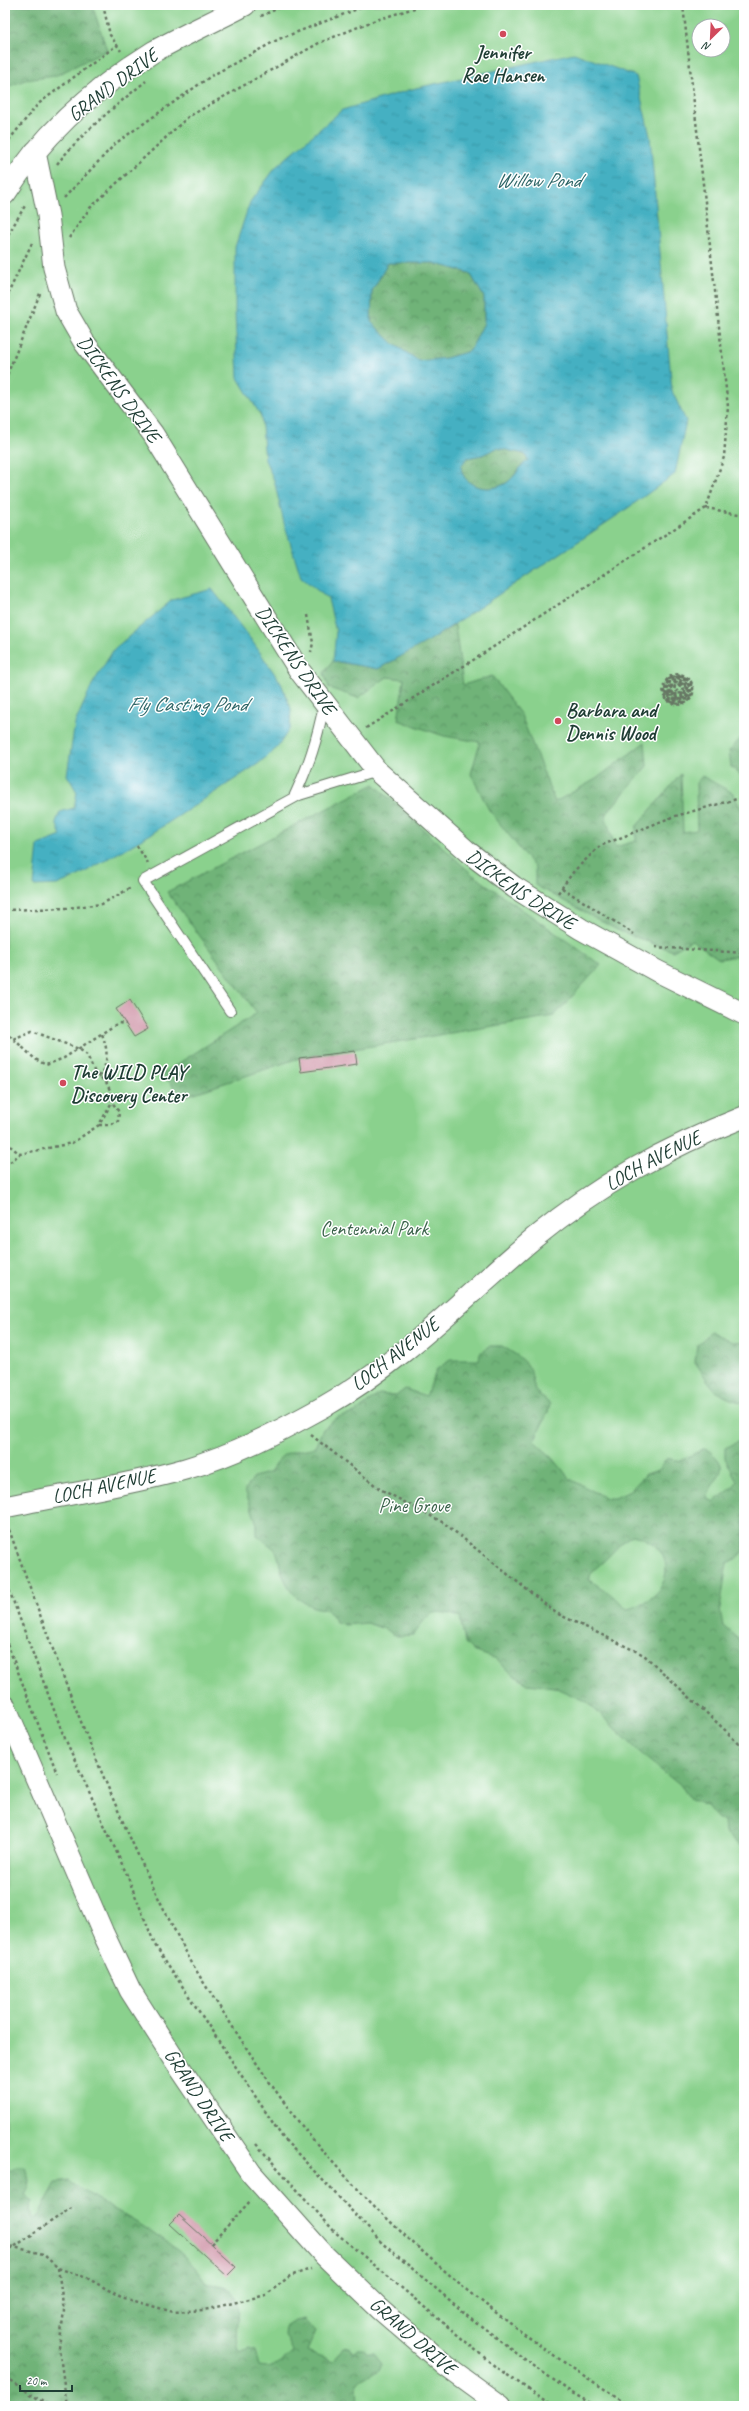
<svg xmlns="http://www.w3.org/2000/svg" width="749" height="2411" font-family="Caveat,sans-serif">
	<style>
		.green { fill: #8ad18d; stroke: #548760; fill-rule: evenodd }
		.forest { fill: url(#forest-crowns); stroke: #477856; fill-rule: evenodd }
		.water { fill: url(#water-ripples); stroke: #32767b; fill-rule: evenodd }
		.building { fill: #d19aac }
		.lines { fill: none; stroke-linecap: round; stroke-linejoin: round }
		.lane-casing { stroke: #667664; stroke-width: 12 }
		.street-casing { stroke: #667664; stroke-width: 23 }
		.path { stroke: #667664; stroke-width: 2.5; stroke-dasharray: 3 3; stroke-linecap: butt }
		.lane { stroke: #fff; stroke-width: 10 }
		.street { stroke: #fff; stroke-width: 21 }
		.poi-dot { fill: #d1495b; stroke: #fff; stroke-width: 1.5 }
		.labels { text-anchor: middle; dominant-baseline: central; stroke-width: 3; stroke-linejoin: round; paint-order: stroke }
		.poi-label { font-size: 20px; font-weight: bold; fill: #1f3d34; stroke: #fff; text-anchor: start }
		.street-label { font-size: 20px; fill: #1f3d34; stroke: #fff }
		.park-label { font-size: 20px; fill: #3a624a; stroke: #fff }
		.water-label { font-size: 21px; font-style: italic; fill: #2c6566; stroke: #fff }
	</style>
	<defs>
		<pattern id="forest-crowns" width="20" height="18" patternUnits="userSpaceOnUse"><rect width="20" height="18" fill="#6fb378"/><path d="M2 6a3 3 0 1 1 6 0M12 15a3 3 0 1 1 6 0" fill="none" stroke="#5b9363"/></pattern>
		<pattern id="water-ripples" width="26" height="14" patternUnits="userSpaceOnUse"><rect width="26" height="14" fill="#44b0c2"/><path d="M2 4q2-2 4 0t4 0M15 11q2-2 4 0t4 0" fill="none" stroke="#38909e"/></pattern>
	</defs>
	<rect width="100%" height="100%" fill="#fff"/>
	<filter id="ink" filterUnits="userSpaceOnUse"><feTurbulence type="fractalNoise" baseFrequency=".025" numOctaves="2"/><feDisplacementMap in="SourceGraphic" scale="8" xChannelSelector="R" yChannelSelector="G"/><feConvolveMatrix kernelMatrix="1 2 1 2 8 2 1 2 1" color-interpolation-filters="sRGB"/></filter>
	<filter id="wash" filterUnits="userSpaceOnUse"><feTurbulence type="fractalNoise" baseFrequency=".012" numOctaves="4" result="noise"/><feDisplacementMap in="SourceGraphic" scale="16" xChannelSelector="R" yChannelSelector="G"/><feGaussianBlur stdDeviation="0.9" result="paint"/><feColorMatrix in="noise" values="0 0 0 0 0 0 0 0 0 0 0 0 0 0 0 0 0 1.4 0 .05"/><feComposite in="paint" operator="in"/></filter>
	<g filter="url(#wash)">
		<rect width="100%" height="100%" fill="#ebe0be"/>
		<path class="green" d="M5,5H744V2406H5ZM699,26H723V50H699Z"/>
		<path class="forest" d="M5,5H92L107,50L55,76L25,80L5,88Z
			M388,263H433L470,273L484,297V323L470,351L446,358L419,361L395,345L371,322L372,291Z
			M497,448L525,454L528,461C519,466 517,474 509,481C494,493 462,490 461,466L467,458L482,455Z
			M455,625L463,685L492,676L521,715L555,802L596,779L645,742L647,766L605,815L615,847L636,841V827L681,774L683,832L697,830L696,783L702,776L733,793L744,815V955L719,959L692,940L673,951L617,930L535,885V868L489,810L471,774L480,742L444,736L398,720L404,679L387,677L358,698L329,688L324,673L333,661L378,669Z
			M744,735V778L731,767L729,751Z
			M374,784L473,875L601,965L554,1016L299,1058L183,1097L162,1074L257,1013L167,892Z
			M711,1332L735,1343L744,1342V1403C714,1396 711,1385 695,1362L697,1345Z
			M490,1346H502L518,1356L530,1368L535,1391L550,1404L548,1412L534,1441L553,1458L570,1479L606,1498H615L630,1491L646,1474L659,1470L667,1458L680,1461L705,1448C737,1470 713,1475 707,1498L714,1502C722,1494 732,1491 737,1481L725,1458V1448L744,1439V1550L737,1558L727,1563L720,1609L723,1626L744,1644V1849L725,1832L724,1822L717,1818L707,1806L690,1799L682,1787L646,1758L587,1702L554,1687L528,1684L509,1672L497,1659L473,1651L465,1643L460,1617C431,1608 430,1611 414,1635L397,1636L384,1629L367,1623L345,1625L336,1622L327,1609C303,1609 287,1591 281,1569C279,1564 279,1556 276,1551C271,1545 262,1540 257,1535V1524L245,1490L254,1477L271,1472C282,1448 292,1453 315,1447L323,1429L338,1417L355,1413L379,1394L396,1396L405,1389L426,1396L437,1369L450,1360H479L480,1353ZM632,1535C660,1540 676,1565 659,1590C652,1600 637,1607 627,1609L615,1597L588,1579C593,1569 599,1566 607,1558C616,1549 621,1542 632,1535Z
			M5,2164L10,2171L17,2167H25C32,2178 31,2185 25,2195L33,2201L30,2208L32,2218L38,2216L56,2183L69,2181C114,2216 176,2233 207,2284C258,2284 229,2327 240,2353L249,2349L255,2351L259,2366C275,2369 282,2362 293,2351L285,2335L286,2327L295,2321L304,2319L316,2331L307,2351L332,2361L344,2348L350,2347L353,2353L357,2349H363L368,2353H374L382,2363L379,2370L357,2383L358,2406H5Z"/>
		<path class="water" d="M574,53L636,76L650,136L672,391L686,421L675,474L621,513L432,639L378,669L333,661L336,632L328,599L301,577L284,523L274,480L265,460L261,416L238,378L235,313V247L250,202L277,166L342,110L416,88ZM388,263H433L470,273L484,297V323L470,351L446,358L419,361L395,345L371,322L372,291ZM497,448L525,454L528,460C519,467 517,474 509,481C493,494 462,489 461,466L467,458L482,455Z
			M212,589L252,641L281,683L291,709L290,728L277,748L258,764L151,834L80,875L57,885L34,886L38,845L61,836L56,822L60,812L74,808L77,792L67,775L75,723L92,685L114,649L172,600Z"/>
		<g id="blocks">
			<path class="building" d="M130,1000L148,1029L134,1037L116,1009Z
				M355,1051L357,1064L301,1072L299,1058Z
				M179,2215L236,2267L227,2276L170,2224Z"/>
		</g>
	</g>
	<g filter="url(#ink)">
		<use href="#blocks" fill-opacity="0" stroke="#667664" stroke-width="1"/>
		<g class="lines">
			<defs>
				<path id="lane" d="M294,797C309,765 317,740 324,705
					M230,1011L143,881L299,795L377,771"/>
				<g id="street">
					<path id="s1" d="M35,152L48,215L54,268L66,311L84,342L153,434L299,670L377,771L468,852L514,887L581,929L657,971L744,1014"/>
					<path d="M5,194C41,136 95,88 153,52C183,35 215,21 245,5"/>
					<path id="s2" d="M5,1507C65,1494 126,1486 185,1469C234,1455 280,1431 325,1406C403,1362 466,1295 534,1238C600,1184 665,1148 744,1117"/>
					<path d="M5,1706L103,1933L130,1990L174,2059L251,2173L325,2256L380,2309L446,2366L501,2406"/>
				</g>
			</defs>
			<use href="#lane" class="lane-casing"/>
			<use href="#street" class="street-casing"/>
			<path class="path" d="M103,5L110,35L121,51
				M261,16L285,5
				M5,145L38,104L117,45
				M57,164C83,132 114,107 146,81
				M64,198L116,143L211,76L279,39L368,5
				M69,238L90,208L188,117L319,43L373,21L424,5
				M5,240L26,204
				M5,300L32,243
				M5,380L41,291
				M706,508L744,515
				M308,615L313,643L311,652
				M665,700L669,696L667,691L670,682L668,690L670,695L674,692L675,686H682L676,684L672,692V684L670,693V687L676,681L684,684L677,682L673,683L681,684L685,692L682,694L684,690L683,686L682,693L675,694L682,695L673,696L680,697C687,694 685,689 685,684L687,689L684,696L687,695L688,689L686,683L680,680L671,681L677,678L687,681C680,675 668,677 666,687C665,690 667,694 667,697L665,687L669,680L665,682L664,691L666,697L664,695C660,679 676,667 689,679L677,675L669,679C678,676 685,675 691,685V694L687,699L690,689L688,682C689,690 690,696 680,701L670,699C675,703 681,703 686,699L685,701L676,703L668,700C676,705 683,705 690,699L693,689L690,680C701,697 682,713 667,700L670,696L675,700L684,698H676L672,696L678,690
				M366,728L478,657L706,508L724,457L728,407L683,5
				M137,846L148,863
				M562,888L634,934
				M558,893L574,871L600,846L672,817L744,797
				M5,910L67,908L102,904L132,887
				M655,947L744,953
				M5,1031L35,1059L46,1065L64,1058L118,1023L126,1024
				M99,1077C109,1062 108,1050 102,1034
				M99,1125H110L118,1121L119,1112L112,1102
				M5,1142L20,1154
				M5,1166L20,1154L72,1143L99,1125L112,1102L111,1092L106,1082L95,1073L87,1055L79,1049L32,1031L13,1039
				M311,1435L380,1489L444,1523L556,1613L644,1655L725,1730L744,1750
				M7,1524C61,1674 117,1825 193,1965C204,1984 217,2003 229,2021C252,2057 276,2093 302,2126C389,2234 514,2335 632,2406
				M5,1579L63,1734L127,1875L155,1945L283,2138L382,2243L472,2319L527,2361L572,2393L596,2406
				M5,1638L57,1773
				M256,2144L335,2232L497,2368L553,2406
				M211,2244L251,2200
				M5,2245L43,2254L58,2268L87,2278L121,2297L173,2312L204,2310L266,2295L290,2276L311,2269
				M5,2253L71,2208
				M58,2268L64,2311L59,2348L67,2406
				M5,2377L49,2406"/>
			<use href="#lane" class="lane"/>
			<use href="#street" class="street"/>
		</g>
	</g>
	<g class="poi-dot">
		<circle cx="503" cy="34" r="4"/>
		<circle cx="558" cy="721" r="4"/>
		<circle cx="63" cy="1083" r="4"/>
	</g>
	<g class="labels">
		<g class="poi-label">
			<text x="503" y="52" text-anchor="middle">Jennifer<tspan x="503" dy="23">Rae Hansen</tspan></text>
			<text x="566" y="710">Barbara and<tspan x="566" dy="23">Dennis Wood</tspan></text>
			<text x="71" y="1072">The WILD PLAY<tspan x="71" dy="23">Discovery Center</tspan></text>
		</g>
		<g class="street-label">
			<text transform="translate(113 85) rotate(-37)">GRAND DRIVE</text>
			<text transform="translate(119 389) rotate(54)">DICKENS DRIVE</text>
			<text transform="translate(296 660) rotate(56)">DICKENS DRIVE</text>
			<text stroke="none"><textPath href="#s1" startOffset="905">DICKENS DRIVE</textPath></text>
			<text stroke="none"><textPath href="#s2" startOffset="749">LOCH AVENUE</textPath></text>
			<text transform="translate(395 1354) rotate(-38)">LOCH AVENUE</text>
			<text transform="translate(104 1486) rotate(-12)">LOCH AVENUE</text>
			<text transform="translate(199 2095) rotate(56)">GRAND DRIVE</text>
			<text transform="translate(413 2336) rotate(41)">GRAND DRIVE</text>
		</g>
		<g class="park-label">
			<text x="374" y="1228">Centennial Park</text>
			<text x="414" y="1505">Pine Grove</text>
		</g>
		<g class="water-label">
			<text x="538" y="180">Willow Pond</text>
			<text x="187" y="704">Fly Casting Pond</text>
		</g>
	</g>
	<rect width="749" height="2411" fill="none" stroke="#fff" stroke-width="20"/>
	<g transform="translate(711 38) rotate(204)"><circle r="19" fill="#ffffff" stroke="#a5b1ae"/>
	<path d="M0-3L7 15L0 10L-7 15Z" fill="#d1495b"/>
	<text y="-6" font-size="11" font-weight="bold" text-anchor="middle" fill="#1f3d34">N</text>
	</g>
	<path d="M20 2385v6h52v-6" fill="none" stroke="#1f3d34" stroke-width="2"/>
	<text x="26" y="2385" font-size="12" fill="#1f3d34" stroke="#ffffff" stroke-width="3" paint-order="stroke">20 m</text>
</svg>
